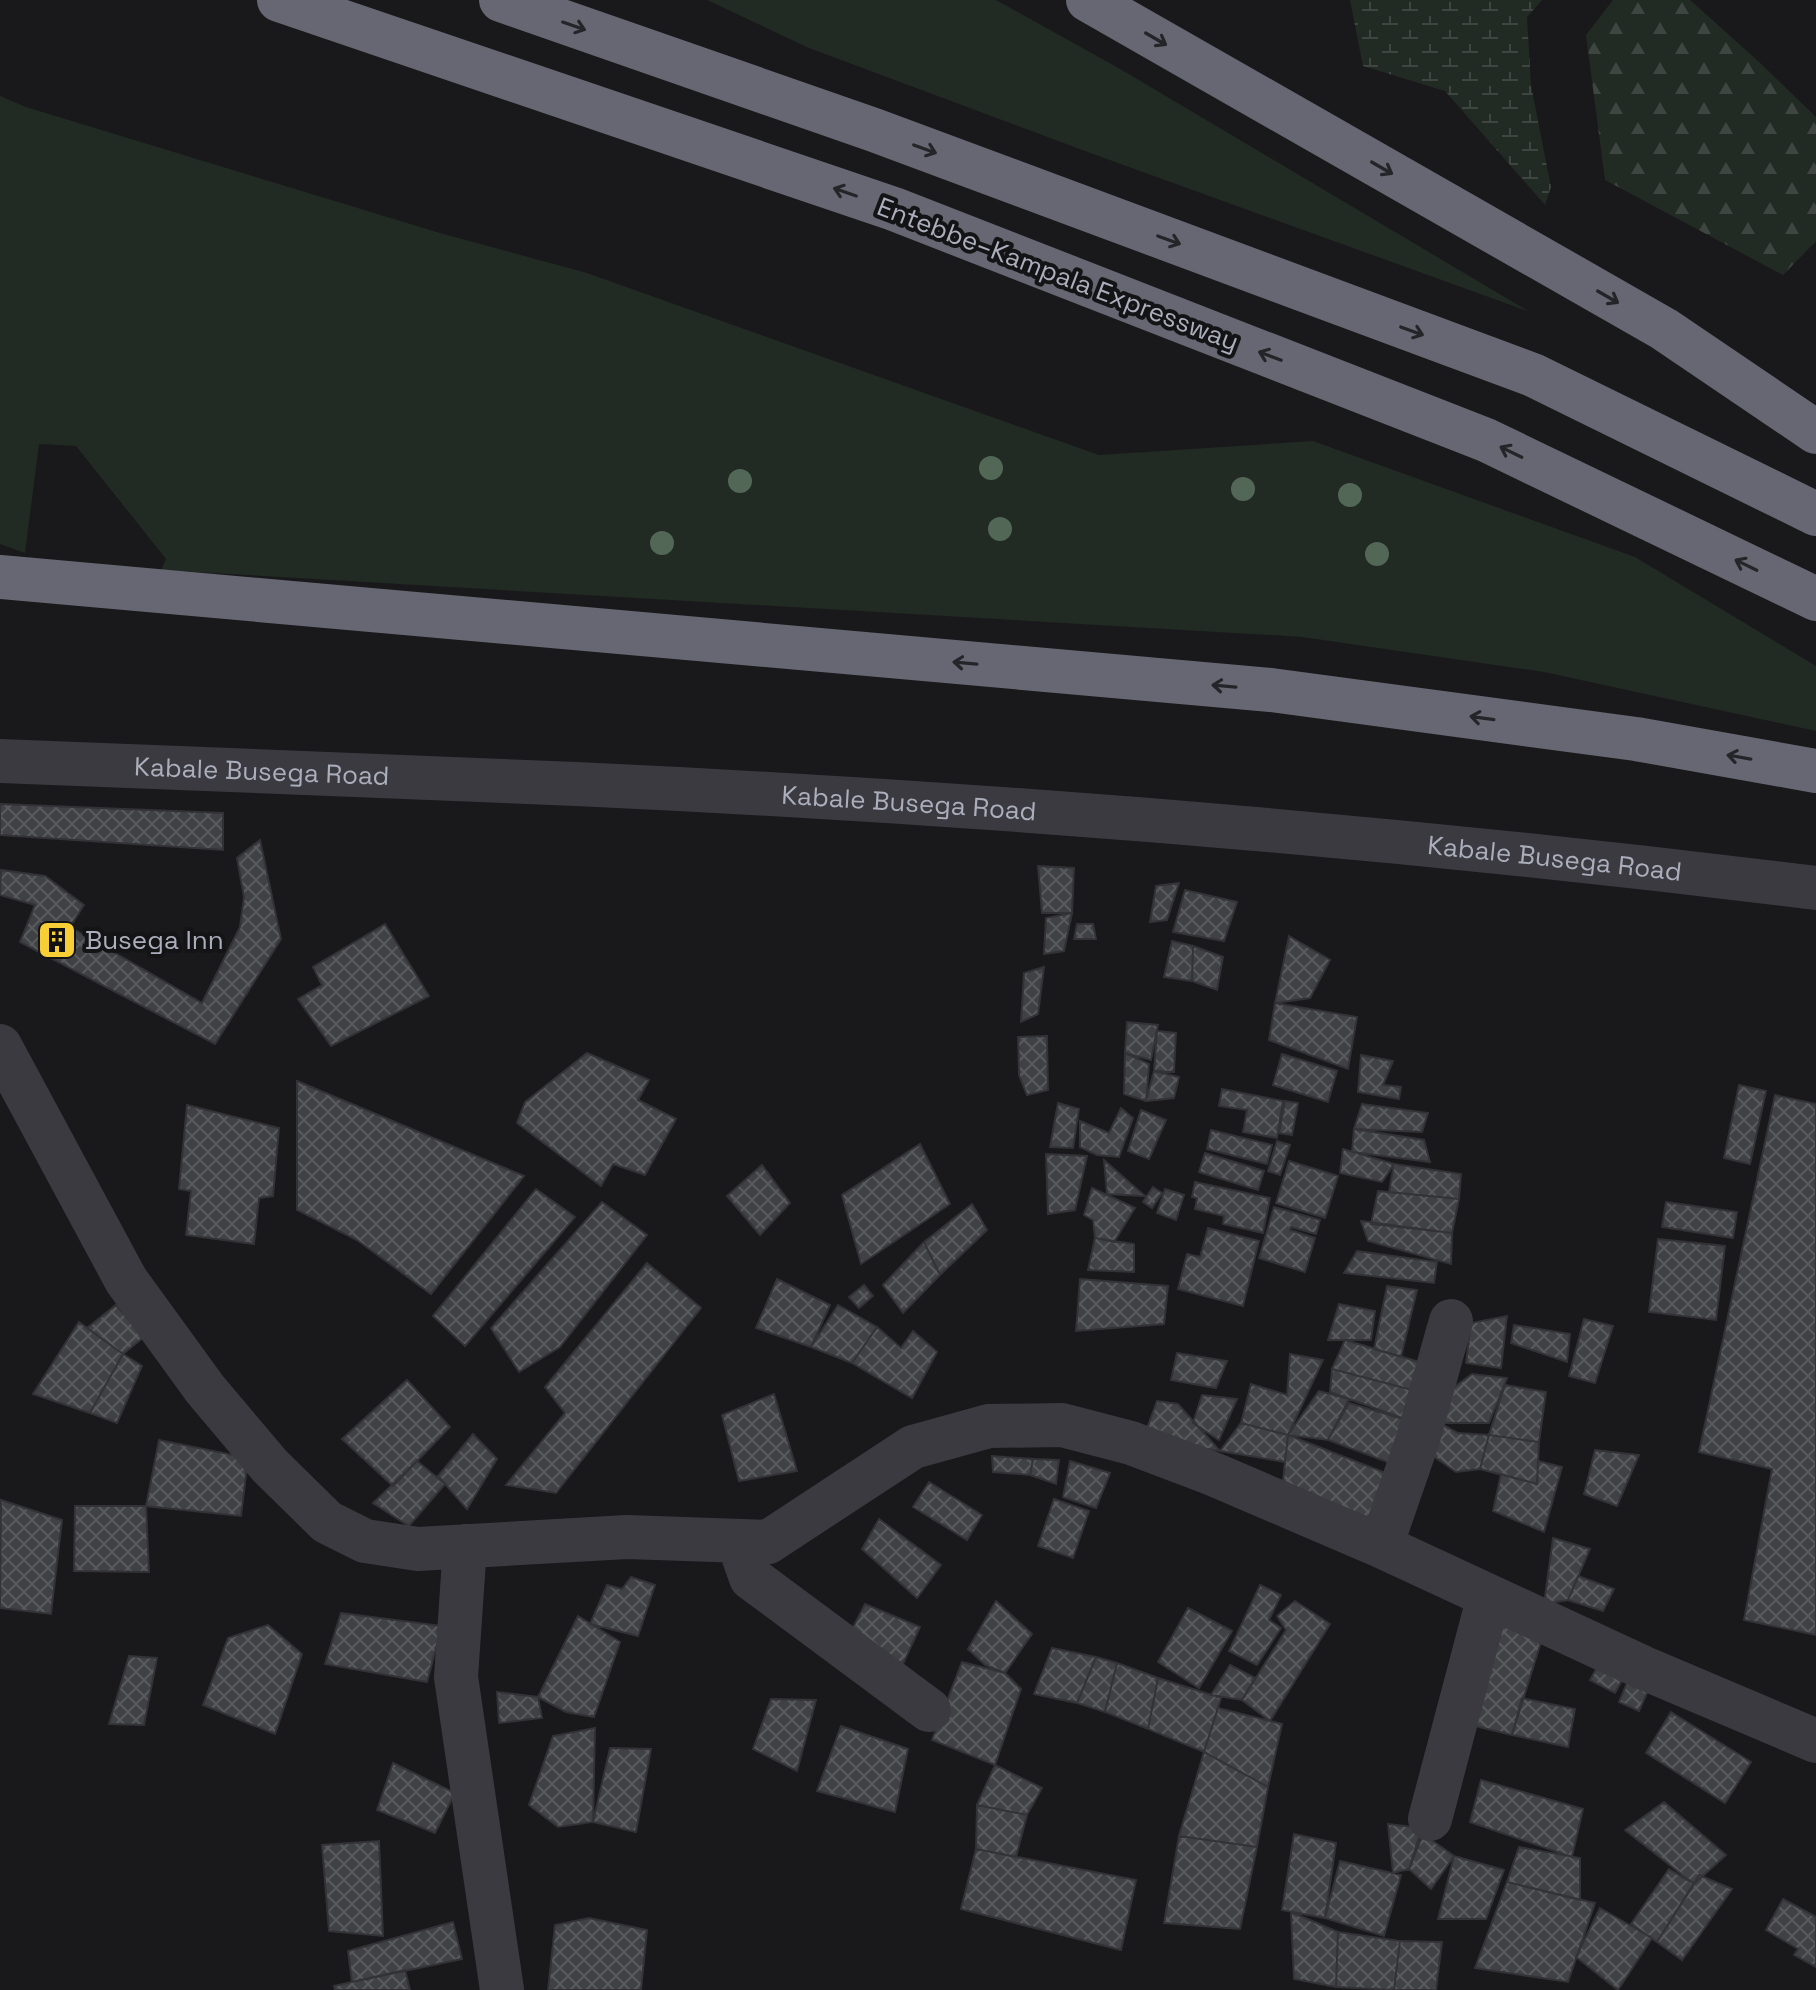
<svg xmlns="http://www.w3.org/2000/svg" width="1816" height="1990" font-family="'Space Grotesk',sans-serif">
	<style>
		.green { fill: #212a23 }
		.forest { fill: url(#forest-firs) }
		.wetland { fill: url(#wetland-marsh) }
		.building { fill: url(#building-cross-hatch); stroke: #333337; stroke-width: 2 }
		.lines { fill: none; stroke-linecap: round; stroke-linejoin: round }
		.minor { stroke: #3a3a40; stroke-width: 44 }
		.tertiary { stroke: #3a3a40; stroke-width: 44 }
		.motorway { stroke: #666772; stroke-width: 44 }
		.tree { fill: #536757 }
		.oneway { stroke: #242528 }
		.labels { text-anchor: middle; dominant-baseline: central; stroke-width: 8; stroke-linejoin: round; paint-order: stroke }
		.street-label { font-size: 26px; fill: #abaebb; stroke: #141416 }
		.poi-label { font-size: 26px; fill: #abaebb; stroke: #141416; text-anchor: start }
	</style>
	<defs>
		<pattern id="forest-firs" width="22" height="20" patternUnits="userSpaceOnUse" patternTransform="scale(2)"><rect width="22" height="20" fill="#212a23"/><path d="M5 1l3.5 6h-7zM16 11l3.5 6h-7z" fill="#3f4641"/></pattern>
		<pattern id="wetland-marsh" width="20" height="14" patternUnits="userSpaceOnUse" patternTransform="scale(2)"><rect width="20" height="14" fill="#212a23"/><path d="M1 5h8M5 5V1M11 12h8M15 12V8" fill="none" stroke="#3f4641"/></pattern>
		<pattern id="building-cross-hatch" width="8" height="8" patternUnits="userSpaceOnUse" patternTransform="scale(2)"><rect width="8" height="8" fill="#404145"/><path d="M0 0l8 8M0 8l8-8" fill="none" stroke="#595a5e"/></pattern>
	</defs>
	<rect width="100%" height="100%" fill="#19191b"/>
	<path class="green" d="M707,0H996L1122,70L1530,312L1093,154L809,48Z
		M0,96L26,107L440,233L587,273L1099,455L1313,441L1635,557L1816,666V731L1544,672L1302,637L161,570L166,559L76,446L39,444L25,553L0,544Z"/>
	<path class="forest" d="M1613,0H1690L1758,61L1816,117V241L1783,275L1605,180L1586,35Z"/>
	<path class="wetland" d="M1350,0H1542L1527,17L1531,85L1551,187L1545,205L1445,91L1363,66Z"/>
	<path class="building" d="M0,804L223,813V850L0,835Z
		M260,840L281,939L215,1044L20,942L35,905L0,895L1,870L45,876L84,905L70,927L202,1003L240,927L244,897L237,858Z
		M1038,866L1074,868L1072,913H1042Z
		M1179,883L1167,920L1150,922L1156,886Z
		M1185,890L1237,902L1224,941L1173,932Z
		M1072,913L1064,951L1044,954L1046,918Z
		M385,924L429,996L331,1046L298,999L322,985L313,967Z
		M1077,924H1093L1096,939H1074Z
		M1289,936L1330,960L1310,998L1275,1003Z
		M1172,941L1193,946L1192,981L1164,977Z
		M1193,946L1223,957L1217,990L1192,981Z
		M1044,967L1038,1014L1021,1022L1024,973Z
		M1275,1003L1357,1017L1348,1069L1269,1040Z
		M1127,1022L1158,1025L1151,1060L1125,1053Z
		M1157,1031L1176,1033L1174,1072L1154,1071Z
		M1047,1036L1048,1090L1027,1095L1019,1075L1018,1037Z
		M587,1053L649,1080L638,1100L676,1119L645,1175L613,1164L601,1186L517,1123L525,1102Z
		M1125,1053L1149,1064L1146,1101L1124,1094Z
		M1282,1054L1337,1071L1328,1102L1273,1085Z
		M1361,1055L1393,1061L1383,1085L1401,1087L1399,1099L1358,1092Z
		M1154,1071L1179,1077L1174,1098L1146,1101Z
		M297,1081L524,1176L431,1294L357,1240L297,1210Z
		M1739,1085L1766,1091L1750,1164L1724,1158Z
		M1222,1089L1283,1101L1277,1138L1243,1132L1247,1110L1219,1106Z
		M1775,1095L1816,1104V1635L1744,1620L1772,1469L1699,1452Z
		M1285,1101L1298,1103L1292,1135L1279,1133Z
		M1058,1103L1079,1109L1073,1148L1050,1147Z
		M1362,1104L1428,1113L1422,1132L1354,1129Z
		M187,1105L279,1128L273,1196L259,1198L254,1244L186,1235L191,1191L179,1189Z
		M1121,1108L1133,1118L1119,1157L1097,1155L1080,1147V1121L1109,1133Z
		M1141,1110L1166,1120L1149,1159L1128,1151Z
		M1354,1129L1424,1140L1430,1162L1352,1152Z
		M1211,1130L1272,1145L1267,1164L1207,1149Z
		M1277,1141L1290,1145L1280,1175L1268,1171Z
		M920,1144L950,1204L861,1264L842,1195Z
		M1343,1149L1394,1164L1382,1182L1340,1173Z
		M1205,1153L1264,1171L1258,1190L1199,1172Z
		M1046,1154L1087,1156L1075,1210L1048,1214Z
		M1104,1160L1145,1196L1107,1194Z
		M1289,1161L1338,1176L1325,1218L1276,1203Z
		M1394,1164L1461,1174L1459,1199L1389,1192Z
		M762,1165L790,1203L760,1235L727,1196Z
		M1195,1182L1270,1198L1263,1233L1223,1224L1224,1216L1195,1209L1197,1198L1192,1197Z
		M1153,1187L1162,1193L1152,1208L1143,1202Z
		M1092,1188L1135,1208L1114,1242L1095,1238L1093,1220L1084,1215Z
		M536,1189L575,1217L465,1346L433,1316Z
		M1165,1189L1184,1195L1176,1220L1157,1213Z
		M1378,1191L1459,1199L1452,1233L1371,1224Z
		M602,1202L647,1235L560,1347L519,1372L491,1328Z
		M1666,1202L1737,1212L1733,1238L1662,1227Z
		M972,1204L987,1230L940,1275L924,1242Z
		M1274,1207L1320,1220L1316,1234L1291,1227L1290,1230L1315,1238L1305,1272L1259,1258Z
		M1361,1221L1452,1233L1451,1264L1368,1241Z
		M1208,1228L1259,1241L1243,1306L1178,1289L1187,1254L1200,1257Z
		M1095,1238L1134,1244V1272L1088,1270Z
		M1658,1239L1725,1246L1716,1320L1649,1312Z
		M924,1242L940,1275L903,1313L883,1285Z
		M1357,1251L1437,1262L1434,1283L1344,1273Z
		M647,1263L701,1308L556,1493L506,1485L565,1413L545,1387Z
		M777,1279L830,1305L811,1347L756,1328Z
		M1080,1279L1168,1286L1164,1324L1076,1331Z
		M864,1285L873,1296L859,1308L849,1297Z
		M1387,1286L1417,1290L1401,1357L1374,1349Z
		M1339,1304L1375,1311L1371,1340H1328Z
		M116,1305L144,1337L123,1354L87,1328Z
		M838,1305L877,1327L852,1363L811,1347Z
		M1507,1316L1501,1368L1466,1363L1471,1323Z
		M1584,1319L1613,1326L1595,1383L1569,1376Z
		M79,1322L123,1354L90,1413L33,1394Z
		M1514,1325L1570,1334L1567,1362L1511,1343Z
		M877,1327L901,1348L913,1331L937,1352L912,1398L852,1363Z
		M1345,1340L1426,1364L1420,1392L1332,1369Z
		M1177,1353L1227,1361L1216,1388L1171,1380Z
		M123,1354L142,1366L117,1423L90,1413Z
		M1290,1354L1323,1360L1288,1435L1241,1423L1251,1384L1287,1395Z
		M1332,1369L1420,1392L1413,1422L1330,1392Z
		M1472,1374L1507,1378L1489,1423H1440L1434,1402Z
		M407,1380L450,1427L393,1486L342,1439Z
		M1505,1385L1546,1392L1539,1442L1489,1435Z
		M1319,1391L1349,1399L1328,1440L1288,1435Z
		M774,1394L797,1471L739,1481L722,1415Z
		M1202,1395L1237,1399L1219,1440L1193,1423Z
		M1157,1401L1178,1404L1220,1451L1143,1439Z
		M1349,1403L1413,1422L1401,1467L1328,1440Z
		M1241,1423L1288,1435L1285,1462L1220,1451Z
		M1440,1423L1458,1433L1489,1435L1480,1469L1456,1472L1429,1453Z
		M473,1434L497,1459L467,1509L438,1476Z
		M1288,1435L1396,1477L1375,1527L1283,1481Z
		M1489,1435L1539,1442L1537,1484L1480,1469Z
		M159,1440L248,1458L241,1516L146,1506Z
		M1595,1450L1639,1455L1617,1506L1584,1494Z
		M992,1456L1033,1459L1030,1475L993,1472Z
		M1033,1459L1059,1460L1056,1484L1030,1475Z
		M417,1461L445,1484L409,1526L373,1503Z
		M1070,1461L1110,1473L1096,1508L1063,1497Z
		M1538,1461L1562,1467L1544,1532L1493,1511L1501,1474L1537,1484Z
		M929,1482L982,1515L967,1540L913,1507Z
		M1054,1499L1089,1511L1073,1558L1038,1546Z
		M1,1500L62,1520L51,1614L0,1608Z
		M75,1506H146L149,1572L74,1571Z
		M879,1519L941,1565L917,1598L862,1549Z
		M1553,1538L1590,1549L1568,1600L1544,1604Z
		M1578,1576L1614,1589L1603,1611L1568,1600Z
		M631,1577L655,1585L638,1636L590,1624L607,1585L622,1589Z
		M1260,1585L1281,1595L1269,1620L1281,1628L1257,1665L1229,1651Z
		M996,1601L1032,1634L1005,1673L985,1665L968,1649Z
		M1295,1601L1330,1624L1270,1721L1242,1700L1286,1630L1277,1616Z
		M865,1604L920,1627L903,1664L847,1639Z
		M1188,1608L1232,1631L1199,1688L1158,1662Z
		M341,1613L442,1626L427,1682L325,1664Z
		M578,1616L620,1642L594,1717L566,1712L538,1697Z
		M1501,1623L1541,1642L1512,1735L1467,1724Z
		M268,1625L302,1654L275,1734L203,1705L228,1638Z
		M1052,1648L1096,1657L1077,1703L1034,1694Z
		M129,1656L157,1658L144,1725L109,1724Z
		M1096,1657L1117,1663L1105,1712L1077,1703Z
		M962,1662L1005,1673L1021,1689L995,1765L932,1740Z
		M1600,1662L1625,1675L1615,1693L1590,1680Z
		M1117,1663L1158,1678L1148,1729L1105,1712Z
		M1230,1665L1255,1678L1242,1700L1211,1695Z
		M1158,1678L1221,1698L1204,1752L1148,1729Z
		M1629,1678L1650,1686L1639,1711L1619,1702Z
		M497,1692L538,1697L542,1718L499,1723Z
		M1522,1698L1575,1709L1568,1747L1512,1735Z
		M771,1699L816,1700L797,1771L753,1749Z
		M1218,1708L1282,1724L1268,1787L1204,1752Z
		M1671,1712L1751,1762L1725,1803L1646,1753Z
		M841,1726L908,1749L895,1812L817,1791Z
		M595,1728L593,1822L558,1827L529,1805L553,1736Z
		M610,1748L651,1749L636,1832L593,1822Z
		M1204,1752L1268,1787L1257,1847L1179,1836Z
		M393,1763L455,1793L435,1833L377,1810Z
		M995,1765L1042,1788L1027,1815L977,1805Z
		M1481,1780L1583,1809L1572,1857L1470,1822Z
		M1664,1802L1726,1855L1694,1884L1625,1830Z
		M977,1805L1027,1815L1016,1857L976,1849Z
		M1388,1824L1422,1828L1409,1869L1393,1873Z
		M1294,1834L1336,1843L1325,1918L1282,1910Z
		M1423,1834L1454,1856L1431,1889L1409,1869Z
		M1179,1836L1257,1847L1240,1929L1164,1923Z
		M379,1841L383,1936L329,1931L322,1845Z
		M1519,1847L1580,1858V1900L1507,1882Z
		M976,1849L1136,1880L1121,1950L961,1909Z
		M1454,1856L1504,1870L1486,1919H1438Z
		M1340,1861L1401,1875L1384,1936L1325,1918Z
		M1669,1869L1694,1884L1657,1942L1631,1924Z
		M1699,1875L1732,1889L1682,1960L1657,1942Z
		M1507,1882L1595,1903L1568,1982L1475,1968Z
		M1783,1899L1816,1917V1967L1794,1955L1798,1949L1766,1930Z
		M1600,1908L1652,1938L1618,1990L1576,1957Z
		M1291,1912L1338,1932L1336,1987L1294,1979Z
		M589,1918L647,1930L641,1990H548L555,1925Z
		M453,1922L462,1959L352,1982L348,1951Z
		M1338,1932L1400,1941L1394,1990L1336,1987Z
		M1400,1941L1442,1942L1436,1990H1394Z
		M405,1970L410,1990H335L334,1986Z"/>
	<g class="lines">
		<path class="minor" d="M0,1046L126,1280L205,1389L270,1466L327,1522L365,1541L418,1549L627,1537L768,1542L913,1447L989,1426L1062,1425L1131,1443L1213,1474L1381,1546L1644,1668L1816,1741
			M738,1541L751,1578L929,1710
			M465,1546L456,1677L502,1990
			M1381,1546L1418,1439L1451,1321
			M1430,1819L1489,1596"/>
		<path class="tertiary" id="s1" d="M0,761C192,769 384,775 576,784C990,803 1405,837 1816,888"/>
		<path class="motorway" d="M279,0L894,209L1486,440L1816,599
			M501,0L874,130L1533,375L1816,514
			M1088,0L1664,329L1816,432
			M0,577L1271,690L1636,739L1816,771"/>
	</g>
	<g class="tree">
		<circle cx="991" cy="468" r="12"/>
		<circle cx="740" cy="481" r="12"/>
		<circle cx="1243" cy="489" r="12"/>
		<circle cx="1350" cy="495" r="12"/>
		<circle cx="1000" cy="529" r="12"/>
		<circle cx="662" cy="543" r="12"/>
		<circle cx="1377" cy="554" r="12"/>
	</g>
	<defs><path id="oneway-shaft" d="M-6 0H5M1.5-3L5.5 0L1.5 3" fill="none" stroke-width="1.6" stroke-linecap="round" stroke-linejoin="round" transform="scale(2)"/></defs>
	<g class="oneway">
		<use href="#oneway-shaft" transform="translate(574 26) rotate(19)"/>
		<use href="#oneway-shaft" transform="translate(1156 39) rotate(30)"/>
		<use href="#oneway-shaft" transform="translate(925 149) rotate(20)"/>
		<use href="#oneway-shaft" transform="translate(1382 168) rotate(30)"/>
		<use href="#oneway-shaft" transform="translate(845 192) rotate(-161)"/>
		<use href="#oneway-shaft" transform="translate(1169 240) rotate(20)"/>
		<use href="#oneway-shaft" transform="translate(1608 297) rotate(30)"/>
		<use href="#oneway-shaft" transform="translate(1412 331) rotate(20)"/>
		<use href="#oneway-shaft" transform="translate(1270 356) rotate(-159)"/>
		<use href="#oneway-shaft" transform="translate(1511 452) rotate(-154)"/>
		<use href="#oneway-shaft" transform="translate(1746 565) rotate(-154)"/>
		<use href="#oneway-shaft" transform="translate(965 663) rotate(-175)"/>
		<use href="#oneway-shaft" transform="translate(1224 686) rotate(-175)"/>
		<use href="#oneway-shaft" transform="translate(1482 718) rotate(-172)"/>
		<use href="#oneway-shaft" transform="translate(1739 757) rotate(-170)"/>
	</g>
	<defs>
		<symbol id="building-square" viewBox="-11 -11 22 22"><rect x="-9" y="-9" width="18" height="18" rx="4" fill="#f7ce35" stroke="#141416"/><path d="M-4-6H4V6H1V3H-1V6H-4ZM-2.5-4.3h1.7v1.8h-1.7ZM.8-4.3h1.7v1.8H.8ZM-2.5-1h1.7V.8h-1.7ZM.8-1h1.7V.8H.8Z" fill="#111"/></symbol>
	</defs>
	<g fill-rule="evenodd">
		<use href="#building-square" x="35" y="918" width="44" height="44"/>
	</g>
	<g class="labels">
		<g class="street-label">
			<text transform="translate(1058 274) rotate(21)">Entebbe–Kampala Expressway</text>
			<text stroke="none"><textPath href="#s1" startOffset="262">Kabale Busega Road</textPath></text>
			<text stroke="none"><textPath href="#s1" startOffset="910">Kabale Busega Road</textPath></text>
			<text stroke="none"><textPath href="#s1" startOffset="1558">Kabale Busega Road</textPath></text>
		</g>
		<g class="poi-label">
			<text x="85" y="940">Busega Inn</text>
		</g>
	</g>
</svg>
